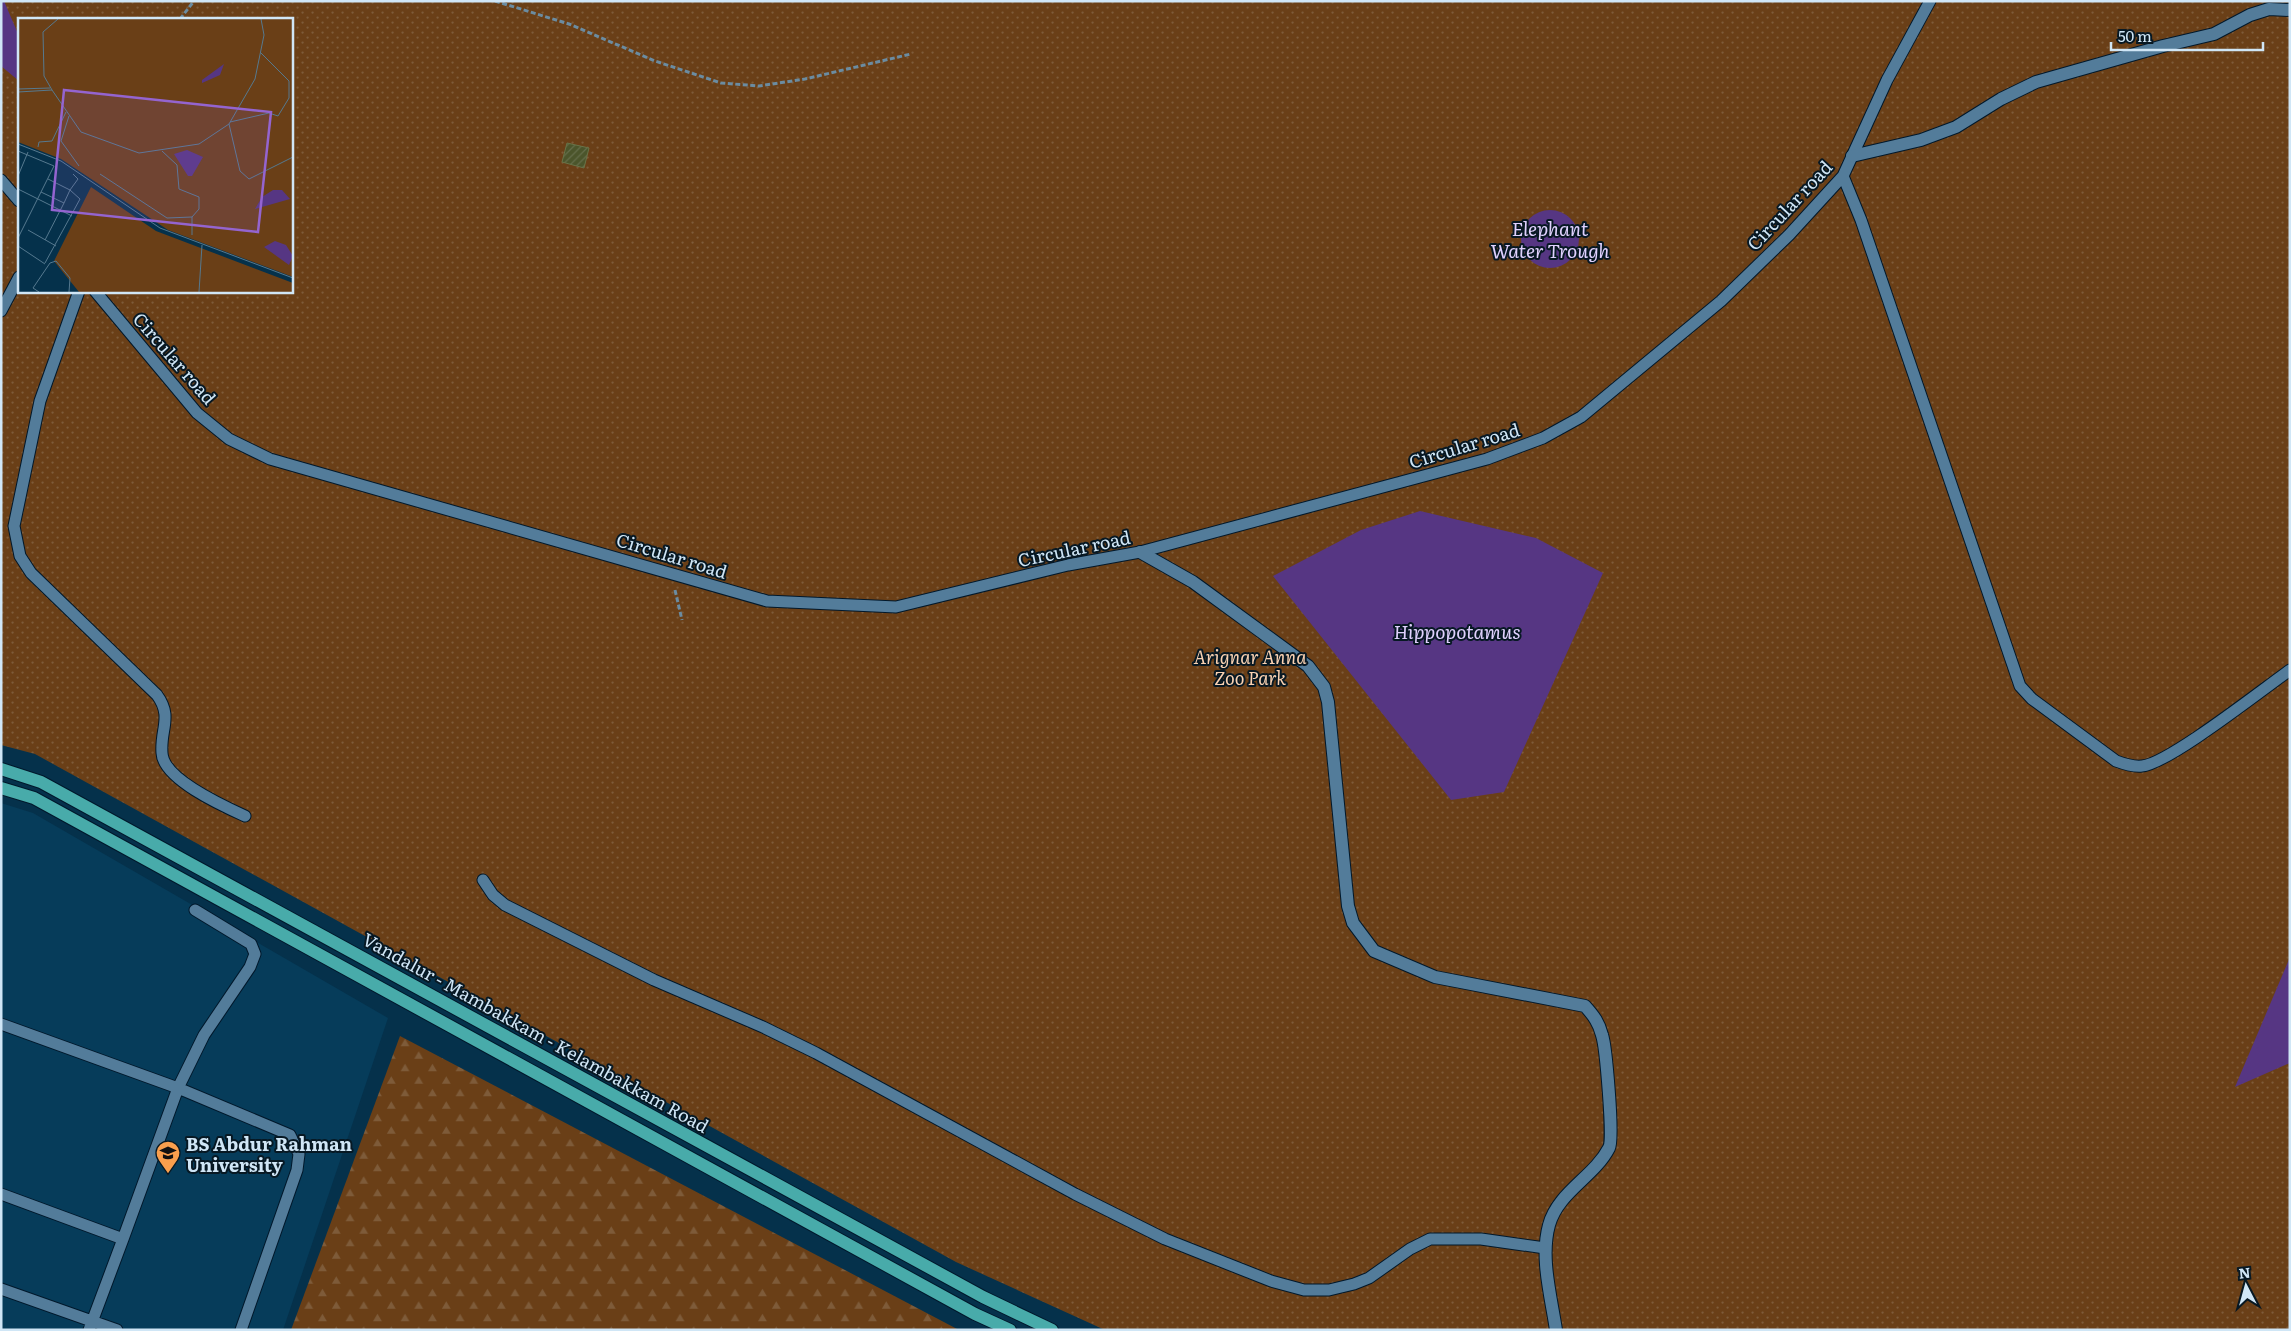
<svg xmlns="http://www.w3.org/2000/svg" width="2291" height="1331" font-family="Literata,serif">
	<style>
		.built { fill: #063c5a }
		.forest { fill: url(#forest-firs) }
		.park { fill: url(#park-dots); fill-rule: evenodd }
		.water { fill: #563683 }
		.building { fill: url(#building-hatch); stroke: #687348 }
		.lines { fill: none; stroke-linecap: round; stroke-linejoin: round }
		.service-casing { stroke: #00182b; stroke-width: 13 }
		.minor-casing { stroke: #00182b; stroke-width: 14 }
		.primary-casing { stroke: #00182b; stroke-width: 14 }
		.path { stroke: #6b8ca1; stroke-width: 3; stroke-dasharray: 5 2.5; stroke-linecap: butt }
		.service { stroke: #537c9a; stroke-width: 11 }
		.minor { stroke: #537c9a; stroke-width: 12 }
		.primary { stroke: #48abaa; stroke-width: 12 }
		.labels { text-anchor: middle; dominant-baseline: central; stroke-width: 4; stroke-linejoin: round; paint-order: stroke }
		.street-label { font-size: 18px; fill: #d0e6f6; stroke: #071823 }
		.park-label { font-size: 18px; font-style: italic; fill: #fad2b2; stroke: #071823 }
		.poi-label { font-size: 18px; font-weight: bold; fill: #d0e6f6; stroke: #071823; text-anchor: start }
		.water-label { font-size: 19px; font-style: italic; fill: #e0d1fe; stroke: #071823 }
		.inset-road { fill: none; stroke: #56798f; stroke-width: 1 }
		.view { fill: #9464d0; fill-opacity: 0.15; stroke: #9464d0; stroke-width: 2.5 }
		.inset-edge { fill: none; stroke: #d0e6f6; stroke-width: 2.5 }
	</style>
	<defs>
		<pattern id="forest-firs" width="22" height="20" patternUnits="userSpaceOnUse" patternTransform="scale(1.25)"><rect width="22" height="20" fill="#6a3f17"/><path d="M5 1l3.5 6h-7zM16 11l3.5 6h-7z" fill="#7e5b39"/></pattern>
		<pattern id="park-dots" width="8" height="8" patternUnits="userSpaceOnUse" patternTransform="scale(1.25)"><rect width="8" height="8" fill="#6a3f17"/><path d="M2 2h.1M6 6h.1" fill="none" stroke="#7e5b39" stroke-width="1.8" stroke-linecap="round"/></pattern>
		<pattern id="building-hatch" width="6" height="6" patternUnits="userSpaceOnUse" patternTransform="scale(1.25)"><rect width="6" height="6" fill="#4b552b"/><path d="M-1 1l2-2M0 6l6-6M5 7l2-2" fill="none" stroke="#646d4a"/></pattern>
	</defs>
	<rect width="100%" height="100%" fill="#05314b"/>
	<path class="built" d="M1,803L33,813L388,1018L283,1330H1Z"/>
	<path class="forest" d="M400,1036L959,1330H291Z"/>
	<path class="park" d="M1,1H2290V1330H1105L956,1262L35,754L1,745ZM19,19H291V291H19Z"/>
	<path class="water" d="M1,1H4L19,36V81L1,66Z
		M1521 239a29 29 0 1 1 58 0a29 29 0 1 1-58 0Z
		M1420,511L1536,538L1603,573L1504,792L1451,800L1273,576L1361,530Z
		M2290,957V1063L2235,1087Z"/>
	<path class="building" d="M567,143L589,148L584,168L562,162Z"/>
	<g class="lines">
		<defs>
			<path id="service" d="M1843,176L1861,220L2020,686L2032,699L2116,761C2124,764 2133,767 2142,766C2168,764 2263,689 2290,670
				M1,180L19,201
				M79,291L40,401L14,526L20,556L31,573L157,695C173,717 160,729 162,753C163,779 223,806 245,816
				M95,291L197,413L229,439L270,459L767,601L896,607L1068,565L1140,552L1487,459L1543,438L1581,417L1721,301L1789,235L1843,176L1887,80L1930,1
				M1,311L19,277
				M483,880L493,895L505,905L654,980L763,1027L816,1053L1075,1194L1165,1239L1271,1281L1304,1290H1329L1354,1284L1369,1278L1410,1249L1430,1239H1481L1545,1248
				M195,910L251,944L255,954L250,967L204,1035L178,1088L290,1135L299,1154L297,1170L241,1330
				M1,1024L178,1088L123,1239L1,1194
				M1,1289L117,1330
				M89,1330L123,1239"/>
			<path id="minor" d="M1852,156L1921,140L1956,127L2001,99L2036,82L2163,46L2214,34L2250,15L2269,9L2290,10
				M1140,552L1193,582L1308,666L1324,687L1328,702L1348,906L1353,923L1374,951L1435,977L1585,1006C1594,1016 1599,1023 1602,1035C1606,1047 1614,1139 1609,1148C1594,1177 1558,1192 1549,1225C1540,1258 1551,1296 1556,1330"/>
			<path id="primary" d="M1,769L41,782L983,1297L1052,1330
				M1,788L34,798L975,1314L1010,1330"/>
		</defs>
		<use href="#service" class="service-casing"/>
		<use href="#minor" class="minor-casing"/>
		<use href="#primary" class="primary-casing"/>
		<path class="path" d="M495,1L569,24L655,61L721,83L759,86L805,79L911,54
			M180,19L194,1
			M675,590L682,620"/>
		<use href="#service" class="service"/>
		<use href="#minor" class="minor"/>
		<use href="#primary" class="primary"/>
	</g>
	<defs>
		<symbol id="university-pin" viewBox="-11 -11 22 30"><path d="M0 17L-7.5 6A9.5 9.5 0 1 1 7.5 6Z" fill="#f99f4d" stroke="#071823"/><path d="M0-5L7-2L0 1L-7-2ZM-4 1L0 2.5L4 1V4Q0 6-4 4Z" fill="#111"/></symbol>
	</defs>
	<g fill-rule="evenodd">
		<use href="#university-pin" x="154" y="1139" width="28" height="38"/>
	</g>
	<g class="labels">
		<g class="street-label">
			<text transform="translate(1789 205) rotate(-47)">Circular road</text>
			<text transform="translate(175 358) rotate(49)">Circular road</text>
			<text transform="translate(1464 445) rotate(-17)">Circular road</text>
			<text transform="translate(1074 548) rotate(-12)">Circular road</text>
			<text transform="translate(672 555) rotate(17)">Circular road</text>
			<text transform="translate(536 1032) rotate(29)">Vandalur - Mambakkam - Kelambakkam Road</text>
		</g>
		<g class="park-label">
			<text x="1250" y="656">Arignar Anna<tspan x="1250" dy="21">Zoo Park</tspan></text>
		</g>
		<g class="poi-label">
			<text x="186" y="1143">BS Abdur Rahman<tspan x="186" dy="21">University</tspan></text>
		</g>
		<g class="water-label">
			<text x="1550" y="228">Elephant<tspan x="1550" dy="22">Water Trough</tspan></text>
			<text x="1457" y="631">Hippopotamus</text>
		</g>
	</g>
	<g transform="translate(18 18)">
		<rect width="275" height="275" fill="#05314b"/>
		<path d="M73,169L138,213L275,265V274H61L36,243Z" fill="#6a3f17"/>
		<path d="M0,1H275V259L150,212L43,141L0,124Z" fill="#6a3f17"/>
		<path d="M206,46L202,57L184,65V62ZM169,132L185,139L174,158H170L156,136ZM255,172H264L272,181L237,191L244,179ZM257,223L268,227L275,238L271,247L246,229Z" fill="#563683"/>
		<path class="inset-road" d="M40,1L25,14L26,58L34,72L63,114L121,135L181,126L211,106L237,61L246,17L243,1M0,71L32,70M0,74L34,72M51,98L43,123L61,148M212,104L251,95L260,98L271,80V63L242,34M211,106L222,153L231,161L275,139M0,126L43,143L142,210L275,260M20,129L21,124L34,123L48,94M0,133L36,148L0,220M144,133L159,147L161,171L181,179V191L174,199V217M82,156L149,200L174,199M0,158L10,134M0,171L54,198M23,174L46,185L52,172L30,161M10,212L38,228M27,222L46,185M0,228L27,246M27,245L62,181L52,172L60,161L55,156M21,274L15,270L32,245L38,243L52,260L51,274M181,274L184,227"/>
		<path class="view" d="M46,72L253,94L240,214L34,192Z"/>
		<rect width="275" height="275" class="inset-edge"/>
	</g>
	<rect width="2291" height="1331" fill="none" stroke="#d0e6f6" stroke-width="5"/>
	<g transform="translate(2246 1286) rotate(354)" stroke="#071823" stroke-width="4" paint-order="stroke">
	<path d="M0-4L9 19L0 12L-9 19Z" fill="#d0e6f6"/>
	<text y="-8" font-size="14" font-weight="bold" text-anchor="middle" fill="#d0e6f6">N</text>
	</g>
	<path d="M2111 42v8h152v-8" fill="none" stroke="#d0e6f6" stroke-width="2.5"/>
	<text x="2118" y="42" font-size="15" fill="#d0e6f6" stroke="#071823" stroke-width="4" paint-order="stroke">50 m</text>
</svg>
